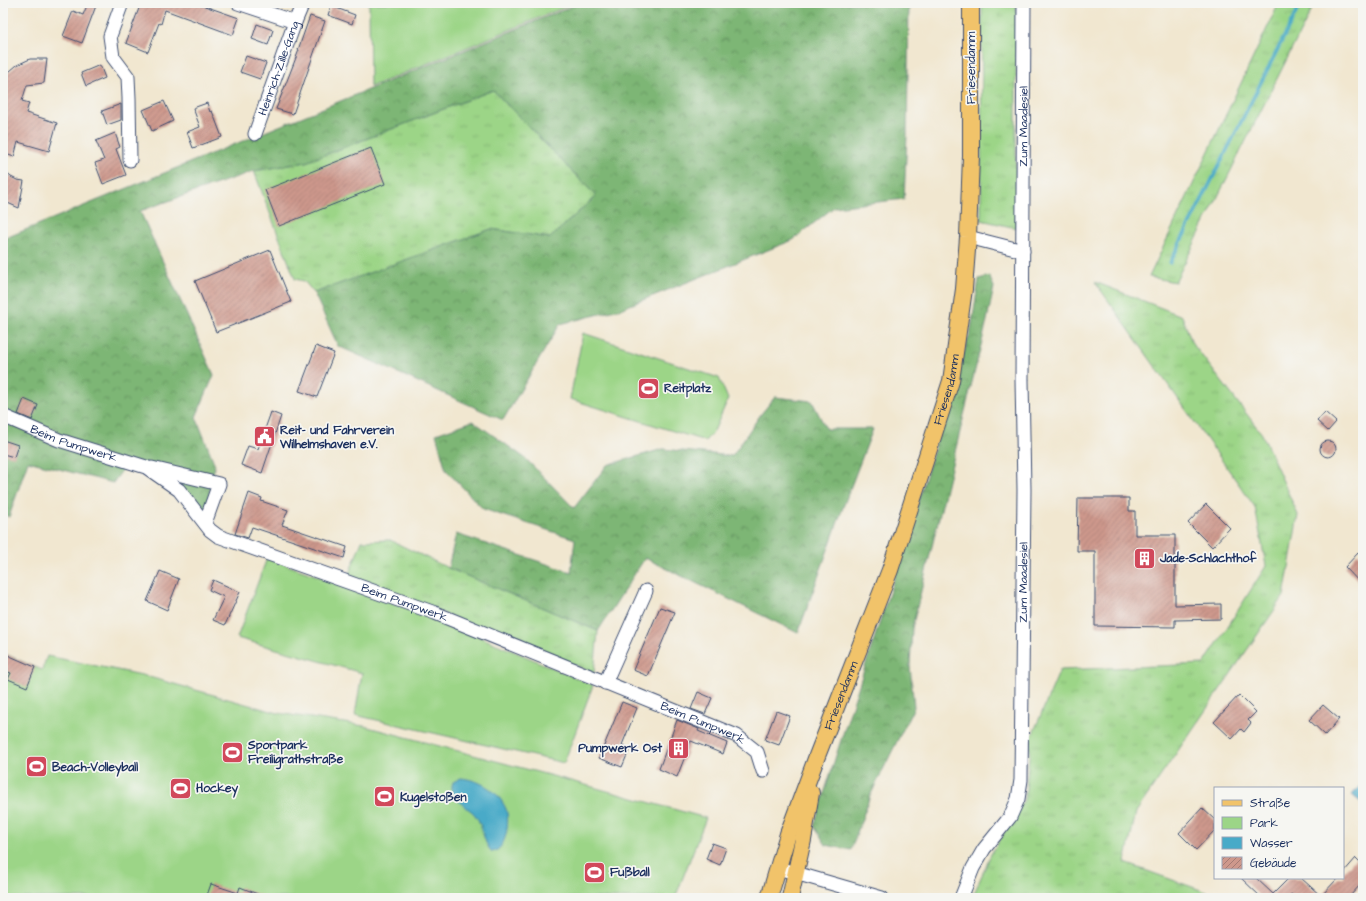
<svg xmlns="http://www.w3.org/2000/svg" width="1366" height="901" font-family="'Architects Daughter',sans-serif">
	<style>
		.grass { fill: url(#grass-tufts); stroke: #5c8272 }
		.forest { fill: url(#forest-crowns); stroke: #4c7269 }
		.green { fill: #9cd587; stroke: #5c8272 }
		.water { fill: #48aac8; stroke: #326c93 }
		.lines { fill: none; stroke-linecap: round; stroke-linejoin: round }
		.stream { stroke: #48aac8; stroke-width: 3.5 }
		.building { fill: url(#building-hatch) }
		.minor-casing { stroke: #3b4b6f; stroke-width: 15 }
		.major-casing { stroke: #3b4b6f; stroke-width: 18 }
		.minor { stroke: #fff; stroke-width: 13 }
		.major { stroke: #f1c36a; stroke-width: 16 }
		.labels { text-anchor: middle; dominant-baseline: central; stroke-width: 3.5; stroke-linejoin: round; paint-order: stroke }
		.street-label { font-size: 12px; fill: #1b2f5e; stroke: #f6f6f2 }
		.poi-label { font-size: 12px; font-weight: bold; fill: #1b2f5e; stroke: #f6f6f2; text-anchor: start }
	</style>
	<defs>
		<pattern id="grass-tufts" width="24" height="20" patternUnits="userSpaceOnUse"><rect width="24" height="20" fill="#9cd587"/><path d="M3 7l-1-3M5 7V3M7 7l1-3M15 17l-1-3M17 17v-4M19 17l1-3" fill="none" stroke="#86b777"/></pattern>
		<pattern id="forest-crowns" width="20" height="18" patternUnits="userSpaceOnUse"><rect width="20" height="18" fill="#7db674"/><path d="M2 6a3 3 0 1 1 6 0M12 15a3 3 0 1 1 6 0" fill="none" stroke="#669462"/></pattern>
		<pattern id="building-hatch" width="6" height="6" patternUnits="userSpaceOnUse"><rect width="6" height="6" fill="#ce988c"/><path d="M-1 1l2-2M0 6l6-6M5 7l2-2" fill="none" stroke="#a67c76"/></pattern>
	</defs>
	<rect width="100%" height="100%" fill="#f6f6f2"/>
	<filter id="ink" filterUnits="userSpaceOnUse"><feTurbulence type="fractalNoise" baseFrequency=".025" numOctaves="2"/><feDisplacementMap in="SourceGraphic" scale="8" xChannelSelector="R" yChannelSelector="G"/><feConvolveMatrix kernelMatrix="1 2 1 2 8 2 1 2 1" color-interpolation-filters="sRGB"/></filter>
	<filter id="wash" filterUnits="userSpaceOnUse"><feTurbulence type="fractalNoise" baseFrequency=".012" numOctaves="4" result="noise"/><feDisplacementMap in="SourceGraphic" scale="16" xChannelSelector="R" yChannelSelector="G"/><feGaussianBlur stdDeviation="0.9" result="paint"/><feColorMatrix in="noise" values="0 0 0 0 0 0 0 0 0 0 0 0 0 0 0 0 0 1.4 0 .05"/><feComposite in="paint" operator="in"/></filter>
	<g filter="url(#wash)">
		<rect width="100%" height="100%" fill="#f1e7d0"/>
		<path class="grass" d="M982,3H1016V228L981,220Z
			M1279,3H1315L1175,282L1149,277Z
			M493,90L596,196L550,238L491,229L314,293L304,281L295,279L254,171L306,162Z
			M1095,282L1182,316L1192,343L1262,434L1298,515L1284,596L1136,812L1125,863L1223,898H972L991,854L1025,798L1031,738L1060,670L1204,664L1266,566L1255,507Z
			M390,540L448,568L598,631L594,673L348,576L362,541Z"/>
		<path class="forest" d="M580,3H909L907,135L904,199L834,207L793,240L620,309L560,324L503,420L338,346L314,293L491,229L550,238L596,196L493,90L306,162L254,171L140,211L214,375L196,417L215,465L205,516L174,478L125,466L113,483L28,461L9,517L3,514V239Z
			M989,276L994,287L986,325L912,628L910,666L914,707L870,796L851,850L826,845L814,826L839,746L902,554L971,330L979,279Z
			M775,397L812,401L826,429H873L845,502L798,633L645,558L598,631L448,568L456,534L571,572L575,539L483,509L446,470L436,434L473,421L525,458L574,508L607,465L663,449L732,456L761,414Z"/>
		<path class="green" d="M369,3H575L370,87Z
			M583,333L719,378L728,399L714,431L705,441L570,399Z
			M267,558L433,617L593,685L564,763L355,715L362,673L237,638Z
			M3,653L42,670L47,656L142,675L278,713L364,726L560,778L706,818L675,898H3Z"/>
		<path class="water" d="M461,778C480,780 498,790 506,809C510,820 507,850 492,852C482,842 484,826 475,815C466,804 447,800 453,782Z
			M1363,782V804L1352,795Z"/>
		<g class="lines">
			<path class="stream" d="M1170,263L1301,3"/>
		</g>
		<g id="blocks">
			<path class="building" d="M88,3H97L82,43L63,36L73,11L83,15Z
				M141,3H196L239,18L233,35L165,10L161,24L159,23L148,52L126,43Z
				M331,6L355,15L352,24L328,15Z
				M310,16L325,21L293,114L276,109L299,50H298Z
				M257,24L273,30L268,45L252,39Z
				M246,56L266,63L260,79L240,72Z
				M30,59H47L44,83L27,85L22,101L29,103L26,113L57,123L49,151L18,142L14,157L3,153V102L6,90L3,88V77L17,65Z
				M100,65L105,78L86,86L81,73Z
				M164,101L173,121L152,131L143,110Z
				M207,103L210,112L212,111L222,137L193,148L187,132L200,127L193,108Z
				M121,104V120L107,125L102,111Z
				M115,133L120,147L116,149L126,175L103,184L95,163L104,160L96,141Z
				M371,148L385,184L279,226L265,190Z
				M3,170L11,177L17,180L24,181L19,208L3,201Z
				M270,250L291,302L216,332L195,281Z
				M316,346L334,353L317,397L299,391Z
				M24,399L38,405L32,420L18,414Z
				M271,412L281,416L262,473L241,465L248,446L258,449Z
				M1325,412L1336,422L1328,431L1317,421Z
				M3,440L18,445L14,457L3,454Z
				M1320 449a8 8 0 1 1 16 0a8 8 0 1 1-16 0Z
				M249,493L262,498L261,501L288,510L282,525L347,547L344,558L252,527L248,538L235,534Z
				M1078,498H1129V511H1135V535H1175V605L1221,604V619L1175,620V627L1095,626V551H1077Z
				M1206,504L1230,528L1212,547L1188,523Z
				M1358,553L1363,558V586L1345,567Z
				M160,571L179,579L167,610L147,601Z
				M213,580L240,592L225,625L213,620L224,597L209,590Z
				M660,607L675,612L648,676L633,670Z
				M3,653L35,667L27,687L8,679L11,673L3,670Z
				M698,692L712,698L705,714L691,709Z
				M1239,695L1256,712L1248,720L1251,723L1244,732L1241,729L1232,739L1214,722Z
				M622,702L637,708L622,745L630,748L622,767L599,758Z
				M1323,705L1339,719L1325,735L1309,720Z
				M776,711L790,716L779,745L765,740Z
				M677,720L699,729L698,731L727,743L723,754L691,741L677,777L659,769Z
				M1202,808L1215,820V830L1196,850L1179,833Z
				M712,843L726,848L720,865L706,859Z
				M1356,858L1363,865V882L1348,898H1296L1291,894L1287,898H1262L1241,878H1256L1273,894L1289,878H1301L1321,896L1338,878H1343V873Z
				M211,884L238,893L240,887L265,897V898H206Z"/>
		</g>
	</g>
	<g filter="url(#ink)">
		<use href="#blocks" fill-opacity="0" stroke="#3b4b6f" stroke-width="1"/>
		<g class="lines">
			<defs>
				<g id="minor">
					<path d="M122,3L110,36L113,57L128,77L129,98L130,160"/>
					<path d="M238,3L295,22"/>
					<path id="s1" d="M255,134L295,22L303,3"/>
					<path d="M968,237L1023,251"/>
					<path id="s2" d="M3,416L59,440L146,467L179,490L210,530L218,536L435,613L737,736L757,752L763,771"/>
					<path d="M152,468L219,484L205,523"/>
					<path d="M605,683L646,591"/>
					<path d="M778,868L882,898"/>
					<path id="s3" d="M961,898L973,868L984,849L1010,817L1018,799L1021,780L1024,490L1022,380L1024,3"/>
				</g>
				<g id="major">
					<path id="s4" d="M769,898L788,834L817,756L890,570L951,381L964,289L968,237L971,156V3"/>
					<path d="M790,898L803,840L811,793"/>
				</g>
			</defs>
			<use href="#minor" class="minor-casing"/>
			<use href="#major" class="major-casing"/>
			<use href="#minor" class="minor"/>
			<use href="#major" class="major"/>
		</g>
	</g>
	<defs>
		<symbol id="stadium-square" viewBox="-11 -11 22 22"><rect x="-9" y="-9" width="18" height="18" rx="4" fill="#d1495b" stroke="#f6f6f2"/><path d="M0-5a6.5 5 0 1 0 0 10a6.5 5 0 1 0 0-10ZM-3.5-1.8h7v3.6h-7Z" fill="#fff"/></symbol>
		<symbol id="civic-square" viewBox="-11 -11 22 22"><rect x="-9" y="-9" width="18" height="18" rx="4" fill="#d1495b" stroke="#f6f6f2"/><path d="M-.6-6.5H3V-4.5H.6V-3L4-1V1h2V6H-6V1h2V-1L-.6-3ZM-1.2 2.5V6h2.4V2.5Z" fill="#fff"/></symbol>
		<symbol id="building-square" viewBox="-11 -11 22 22"><rect x="-9" y="-9" width="18" height="18" rx="4" fill="#d1495b" stroke="#f6f6f2"/><path d="M-4-6H4V6H1V3H-1V6H-4ZM-2.5-4.3h1.7v1.8h-1.7ZM.8-4.3h1.7v1.8H.8ZM-2.5-1h1.7V.8h-1.7ZM.8-1h1.7V.8H.8Z" fill="#fff"/></symbol>
	</defs>
	<g fill-rule="evenodd">
		<use href="#stadium-square" x="636" y="376" width="25" height="25"/>
		<use href="#civic-square" x="252" y="424" width="25" height="25"/>
		<use href="#building-square" x="1132" y="546" width="25" height="25"/>
		<use href="#building-square" x="666" y="736" width="25" height="25"/>
		<use href="#stadium-square" x="220" y="740" width="25" height="25"/>
		<use href="#stadium-square" x="24" y="754" width="25" height="25"/>
		<use href="#stadium-square" x="168" y="776" width="25" height="25"/>
		<use href="#stadium-square" x="372" y="784" width="25" height="25"/>
		<use href="#stadium-square" x="582" y="860" width="25" height="25"/>
	</g>
	<g class="labels">
		<g class="street-label">
			<text stroke="none"><textPath href="#s1" startOffset="70">Heinrich-Zille-Gang</textPath></text>
			<text transform="translate(971 68) rotate(-90)">Friesendamm</text>
			<text stroke="none"><textPath href="#s3" startOffset="788">Zum Maadesiel</textPath></text>
			<text stroke="none"><textPath href="#s4" startOffset="539">Friesendamm</textPath></text>
			<text stroke="none"><textPath href="#s2" startOffset="76">Beim Pumpwerk</textPath></text>
			<text stroke="none"><textPath href="#s3" startOffset="332">Zum Maadesiel</textPath></text>
			<text stroke="none"><textPath href="#s2" startOffset="451">Beim Pumpwerk</textPath></text>
			<text stroke="none"><textPath href="#s4" startOffset="215">Friesendamm</textPath></text>
			<text stroke="none"><textPath href="#s2" startOffset="773">Beim Pumpwerk</textPath></text>
		</g>
		<g class="poi-label">
			<text x="664" y="388">Reitplatz</text>
			<text x="280" y="430">Reit- und Fahrverein<tspan x="280" dy="14">Wilhelmshaven e.V.</tspan></text>
			<text x="1160" y="558">Jade-Schlachthof</text>
			<text x="248" y="745">Sportpark<tspan x="248" dy="14">Freiligrathstraße</tspan></text>
			<text x="662" y="748" text-anchor="end">Pumpwerk Ost</text>
			<text x="52" y="767">Beach-Volleyball</text>
			<text x="196" y="788">Hockey</text>
			<text x="400" y="797">Kugelstoßen</text>
			<text x="610" y="872">Fußball</text>
		</g>
	</g>
	<rect width="1366" height="901" fill="none" stroke="#f6f6f2" stroke-width="16"/>
	<rect x="1214" y="787" width="130" height="92" fill="#f6f6f2" stroke="#9ea6b7"/>
	<rect x="1222" y="800" width="20" height="6" fill="#f1c36a" stroke="#9ea6b7"/>
	<text x="1250" y="807" font-size="12" fill="#1b2f5e">Straße</text>
	<rect x="1222" y="817" width="20" height="12" fill="#9cd587" stroke="#9ea6b7"/>
	<text x="1250" y="827" font-size="12" fill="#1b2f5e">Park</text>
	<rect x="1222" y="837" width="20" height="12" fill="#48aac8" stroke="#9ea6b7"/>
	<text x="1250" y="847" font-size="12" fill="#1b2f5e">Wasser</text>
	<rect x="1222" y="857" width="20" height="12" fill="url(#building-hatch)" stroke="#9ea6b7"/>
	<text x="1250" y="867" font-size="12" fill="#1b2f5e">Gebäude</text>
</svg>
